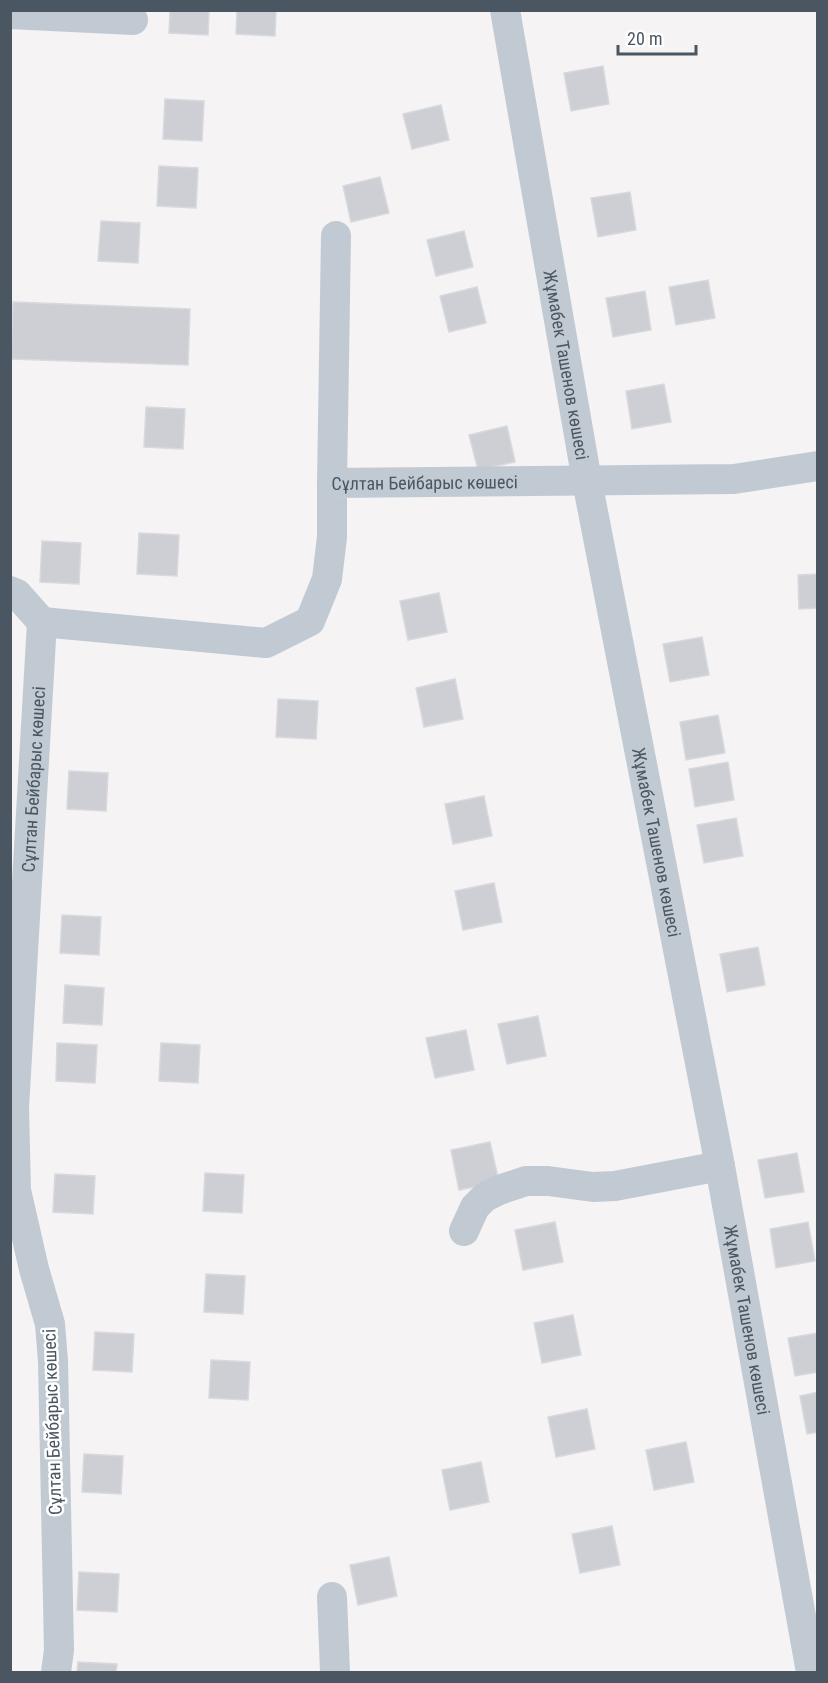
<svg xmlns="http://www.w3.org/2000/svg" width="828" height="1683" font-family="'Roboto Condensed',sans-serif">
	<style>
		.building { fill: #cdcfd5; stroke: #d7d9de; stroke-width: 1.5 }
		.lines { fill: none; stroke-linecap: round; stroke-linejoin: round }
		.minor { stroke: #c1cad2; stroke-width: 30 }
		.labels { text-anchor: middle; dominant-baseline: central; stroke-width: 5; stroke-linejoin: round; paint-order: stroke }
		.street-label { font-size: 18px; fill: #4a5661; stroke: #fff }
	</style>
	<rect width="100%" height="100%" fill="#f5f3f3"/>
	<path class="building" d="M170,10H209L208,35L169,33Z
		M237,10H276L275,36L236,34Z
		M603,66L609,104L571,111L564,73Z
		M165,99L204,101L202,141L163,139Z
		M441,105L449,140L412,149L403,114Z
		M159,166L198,168L196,208L157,206Z
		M380,177L389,213L351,222L343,186Z
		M630,192L636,230L598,237L591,198Z
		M101,221L140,223L138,263L98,261Z
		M464,231L473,267L436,276L427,240Z
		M708,280L715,318L676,325L669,287Z
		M477,287L486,323L449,332L440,296Z
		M645,291L651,330L613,337L606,298Z
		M13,302L190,309L188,365L11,359Z
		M664,384L671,422L632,429L626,391Z
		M146,407L185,409L183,449L144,447Z
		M507,426L515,462L478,470L469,435Z
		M139,533L179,535L177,576L137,574Z
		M42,541L81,543L79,584L40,582Z
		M818,574V608L799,609L798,575Z
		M439,593L447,632L408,640L400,601Z
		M702,637L709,675L670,682L663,644Z
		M455,679L463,719L424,727L416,688Z
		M278,699L318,701L316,739L276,737Z
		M718,715L725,753L686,760L680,722Z
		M728,762L734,800L695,807L689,769Z
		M69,771L108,773L106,811L67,809Z
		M484,796L492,836L453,844L445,804Z
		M736,818L743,856L704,863L697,825Z
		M494,883L502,922L463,930L455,891Z
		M62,915L101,917L99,955L60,953Z
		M758,947L765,985L727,992L720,954Z
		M65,985L104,988L102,1025L63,1023Z
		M538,1016L546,1056L507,1064L498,1024Z
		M466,1030L474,1070L435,1078L426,1038Z
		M57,1043L97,1045L95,1083L56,1081Z
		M161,1043L200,1045L198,1083L159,1081Z
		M490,1142L499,1182L459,1190L451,1150Z
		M797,1153L804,1192L765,1198L758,1160Z
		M205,1173L244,1175L242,1213L203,1211Z
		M55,1174L95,1176L93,1214L53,1212Z
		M555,1222L563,1262L523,1270L515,1230Z
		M808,1222L815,1261L776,1268L770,1229Z
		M206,1274L245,1276L243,1314L204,1312Z
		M573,1315L581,1355L542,1363L534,1323Z
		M95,1332L134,1334L132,1372L93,1370Z
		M818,1333V1372L795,1376L788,1338Z
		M211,1360L250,1362L248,1400L209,1398Z
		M818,1392V1432L807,1434L800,1396Z
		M587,1409L595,1449L556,1457L548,1417Z
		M686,1442L694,1482L654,1490L646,1450Z
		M84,1454L123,1456L121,1494L82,1492Z
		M481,1462L489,1502L450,1510L442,1470Z
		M612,1526L620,1565L580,1573L572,1534Z
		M389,1557L397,1596L358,1605L350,1565Z
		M79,1572L119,1574L117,1612L77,1610Z
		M78,1662L117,1664L116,1672H77Z"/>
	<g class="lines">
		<g class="minor">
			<path id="s1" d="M505,10L587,481L720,1166L811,1672"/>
			<path d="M10,14L133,20"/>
			<path d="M332,483L336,236"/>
			<path d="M10,591L17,594L42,622"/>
			<path d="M464,1231L475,1207L485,1197L499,1190L526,1181H548L593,1187L615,1186L720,1166"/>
			<path d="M332,1597L335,1672"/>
			<path id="s2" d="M56,1672L59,1650L53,1361L50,1324L34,1269L16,1190L14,1108L42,622L266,643L310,621L327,579L332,537V483L734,479L818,466"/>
		</g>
	</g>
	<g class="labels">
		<g class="street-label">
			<text stroke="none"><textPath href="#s1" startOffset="360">Жұмабек Ташенов көшесі</textPath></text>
			<text stroke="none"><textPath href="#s2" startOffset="1564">Сұлтан Бейбарыс көшесі</textPath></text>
			<text stroke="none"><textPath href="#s2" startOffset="898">Сұлтан Бейбарыс көшесі</textPath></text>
			<text stroke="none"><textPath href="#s1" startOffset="846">Жұмабек Ташенов көшесі</textPath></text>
			<text stroke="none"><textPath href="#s1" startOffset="1332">Жұмабек Ташенов көшесі</textPath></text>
			<text transform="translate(52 1422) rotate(-92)">Сұлтан Бейбарыс көшесі</text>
		</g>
	</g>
	<rect width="828" height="1683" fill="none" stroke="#4a5661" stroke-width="24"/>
	<path d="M618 45v9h78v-9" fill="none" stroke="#4a5661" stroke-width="3"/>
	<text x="627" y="45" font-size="18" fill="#4a5661" stroke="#ffffff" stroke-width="4.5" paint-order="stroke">20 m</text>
</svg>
